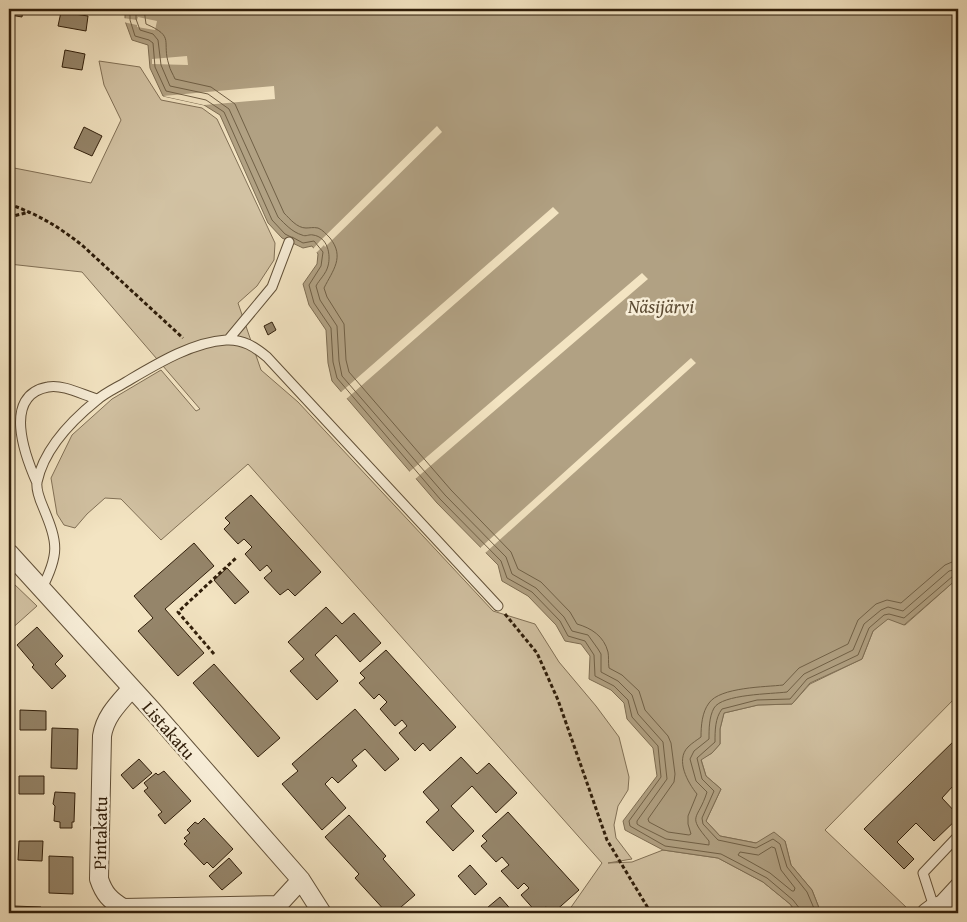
<svg xmlns="http://www.w3.org/2000/svg" width="967" height="922" font-family="'Gentium Book Plus',serif">
	<style>
		.green { fill: #d2c2a3; stroke: #817056 }
		.water { fill: #b1a183; stroke: #7d6d53 }
		.pier { fill: #f3e4c2 }
		.lines { fill: none; stroke-linecap: round; stroke-linejoin: round }
		.shore { stroke: #706046; stroke-width: 1 }
		.building { fill: #95856a; stroke: #301e0a }
		.service-casing { stroke: #615038; stroke-width: 11 }
		.minor-casing { stroke: #615038; stroke-width: 20 }
		.path { stroke: #301e0a; stroke-width: 3; stroke-dasharray: 4 2.5; stroke-linecap: butt }
		.service { stroke: #f7edd7; stroke-width: 9 }
		.minor { stroke: #f7edd7; stroke-width: 18 }
		.labels { text-anchor: middle; dominant-baseline: central; stroke-width: 5; stroke-linejoin: round; paint-order: stroke }
		.street-label { font-size: 18px; fill: #301e0a; stroke: #f7edd7 }
		.water-label { font-size: 19px; font-style: italic; fill: #5d4c34; stroke: #f7edd7 }
	</style>
	<rect width="100%" height="100%" fill="#f3e4c2"/>
	<filter id="stains"><feTurbulence type="fractalNoise" baseFrequency=".004" numOctaves="4"/><feColorMatrix values="0 0 0 0 .2 0 0 0 0 .09 0 0 0 0 .02 0 0 0 .5 -.17"/></filter>
	<radialGradient id="worn" r=".72"><stop offset=".6" stop-color="#630" stop-opacity="0"/><stop offset="1" stop-color="#630" stop-opacity=".3"/></radialGradient>
	<path class="green" d="M99,61L140,67L161,100L202,108L217,119L275,243L274,260L257,286L238,303L261,370L298,402L493,611L535,624L559,662L596,706L619,737L629,777L628,790L618,806L614,825L616,838L632,859L608,863L632,862L663,850L718,858L763,882L790,904L797,913H567L602,863L248,464L161,540L121,499L105,498L87,514L75,528L64,525L57,514L51,478L72,435L112,399L161,370L196,411L200,409L82,272L9,264V167L91,183L121,120L104,85Z
		M958,578V695L825,830L907,908L903,913H821L812,890L791,865L785,841L756,843L720,836L706,821L721,789L706,776L701,759L712,753L720,744V729L724,713L758,705L792,704L810,684L862,659L873,631L888,618L905,625Z
		M13,583L37,606L9,631V597Z"/>
	<path class="water" d="M125,9H958V578L904,625L888,619L873,631L862,659L810,683L792,704L758,705L724,713L720,729V744L712,753L701,760L706,776L721,789L706,821L720,836L756,843L774,832L785,841L791,865L812,890L821,913H797L790,904L763,882L718,858L663,850L625,830L623,821L657,776L653,748L627,719L624,703L611,690L589,679L590,656L581,644L565,641L556,625L528,596L502,581L498,565L437,503L332,381L328,363L326,330L309,305L303,284L317,264L318,254L312,246L303,248L282,238L268,223L220,115L204,105L163,96L150,68L148,45L132,40L125,21Z"/>
	<path class="pier" d="M138,17L157,21L155,30L137,27V25L123,22V18L137,20Z
		M187,56L188,65L152,64V59Z
		M274,86L275,99L204,105L163,96Z
		M437,126L442,132L325,247L324,245L315,254L312,250L320,241Z
		M553,207L559,213L345,400L340,393Z
		M642,273L648,279L414,480L408,473Z
		M691,358L696,363L484,554L479,549Z"/>
	<g class="lines">
		<path class="shore" d="M130,9V20L135,36L149,40L153,43L155,67L166,91L206,100L224,112L272,220L285,234L291,237
			M136,9V19L140,30L153,34L158,40L161,65L170,86L208,94L229,109L278,217C285,224 292,232 302,235C306,237 309,234 313,235C328,237 331,255 328,266C326,274 319,280 316,286L320,300L337,326L339,361L342,376L445,495L506,557L512,574L536,588L564,617L572,631L588,635L598,649L601,654V672L618,681L632,695L638,714L663,742L667,779L637,821V824L640,826L666,839L709,845V841C686,814 698,821 707,792L696,781L690,759L694,751L709,739C709,729 709,717 714,708C722,694 772,694 787,692L804,674L853,650L864,624L881,610L888,607L903,611L949,571L958,569
			M144,9L146,24C176,37 161,41 169,65C170,70 173,74 175,79L211,87L235,104L284,213C290,219 297,228 306,228C310,228 313,227 318,228C323,230 326,234 330,238C345,257 333,270 324,288L327,297L344,324L346,360L349,372L451,490L511,552L518,569L541,582L570,612L577,624C591,628 604,636 608,652C609,657 608,662 609,668L622,675L639,691L645,710L668,736L671,743L675,774L674,782L648,819L649,822L668,832L689,835L691,834L688,824V816L697,794C688,783 675,760 688,747C692,743 697,740 701,737C701,726 702,712 709,703C720,687 766,687 783,685L799,668L848,644L858,620L876,604L887,600L901,603L945,565L952,562L958,561
			M292,237L303,243L314,241L323,252L321,266L309,285L314,303L331,328L333,362L337,378L440,499L501,561L507,578L532,592L560,621L568,636L585,641L594,655L595,676L614,686L628,700L632,717L658,746L661,777L629,821L630,826L665,846L721,854L767,878L793,900L800,909V913
			M772,847L775,848L781,870L795,888L794,891H792L770,873L738,855L740,852L758,855Z
			M816,913L807,892L787,867L780,844L773,839L756,848L718,840L703,824L702,818L714,791L702,779L697,758L715,742C715,731 715,718 722,709L757,700L790,699L807,679L858,655L869,628L884,615L889,614L904,618L953,576L958,575"/>
	</g>
	<path class="building" d="M9,9H23L22,17L10,15Z
		M61,12L88,16L86,31L58,26Z
		M65,50L85,54L82,70L62,67Z
		M84,127L102,136L92,156L74,148Z
		M272,322L276,330L268,335L264,326Z
		M251,495L321,572L295,596L288,589L280,595L264,578L272,571L267,565L260,571L245,554L252,547L244,539L238,544L224,529L230,523L225,518Z
		M194,543L214,566L165,609L204,653L178,676L138,631L153,618L134,596Z
		M227,568L249,592L235,604L214,580Z
		M326,607L342,624L354,613L381,643L360,662L336,635L315,655L338,681L317,700L290,671L304,659L288,642Z
		M37,627L63,656L55,664L66,676L52,689L32,667L34,665L17,645Z
		M386,650L456,727L430,751L423,743L415,751L399,733L407,726L402,720L395,726L380,709L387,702L379,694L374,699L359,683L365,678L360,673Z
		M214,664L280,738L258,757L193,683Z
		M355,709L399,759L385,771L365,749L352,760L357,766L338,783L332,777L325,784L346,808L322,830L282,784L298,771L292,764Z
		M20,710L46,711V730H20Z
		M52,728L78,729L77,769L51,768Z
		M958,737V792L953,786L942,798L958,815V818L934,841L916,823L897,842L914,859L904,869L864,829Z
		M461,757L477,774L489,763L517,793L496,813L472,786L451,806L474,831L453,851L426,822L439,810L423,792Z
		M139,759L152,773L133,789L121,775Z
		M164,771L191,801L165,824L158,815L162,812L144,791L148,788L144,783L156,773L158,775Z
		M19,776H44V794H19Z
		M55,792L75,793L74,822H72V828H60V822L54,821L55,806L53,804Z
		M508,812L579,890L553,913L546,907L537,913L521,895L529,888L524,883L518,889L501,871L509,865L502,857L496,862L481,846L487,841L482,836Z
		M349,815L386,856L383,859L415,895L394,913H387L355,878L359,874L325,837Z
		M204,818L233,849L213,868L207,862L204,865L184,844L187,841L184,838L190,833L187,830L195,822L198,824Z
		M19,841H43L42,861L18,860Z
		M49,856L73,857V894L49,893Z
		M229,858L242,873L222,890L209,876Z
		M470,865L487,884L475,895L458,876Z
		M500,897L514,913H481Z
		M13,906L41,907L40,913H13Z"/>
	<g class="lines">
		<defs>
			<path id="service" d="M228,340L272,287L289,242
				M37,483C25,456 2,395 48,387C63,384 83,395 97,399
				M41,590C60,554 58,543 43,507C40,500 36,489 37,482C44,449 71,421 97,400C105,393 116,388 126,382C155,365 192,342 226,340C243,339 255,347 267,357L498,606
				M958,836L923,873L934,907L958,881"/>
			<path id="minor" d="M9,553L152,710L301,880L322,913
				M132,688C119,703 105,716 102,736L99,879C104,894 110,900 123,908L278,905L301,880
				M926,913L934,907L958,901"/>
		</defs>
		<use href="#service" class="service-casing"/>
		<use href="#minor" class="minor-casing"/>
		<path class="path" d="M9,204C39,215 58,226 83,246L183,338
			M9,217L30,212
			M505,614L537,653L558,700L607,840L651,913
			M214,654L178,612L236,558"/>
		<use href="#service" class="service"/>
		<use href="#minor" class="minor"/>
	</g>
	<g class="labels">
		<g class="street-label">
			<text transform="translate(169 730) rotate(49)">Listakatu</text>
			<text transform="translate(100 833) rotate(-89)">Pintakatu</text>
		</g>
		<g class="water-label">
			<text x="661" y="306">Näsijärvi</text>
		</g>
	</g>
	<rect width="967" height="922" fill="none" stroke="#f3e4c2" stroke-width="30"/>
	<rect x="10" y="10" width="947" height="902" fill="none" stroke="#301e0a" stroke-width="2.5"/>
	<rect x="15" y="15" width="937" height="892" fill="none" stroke="#301e0a"/>
	<rect width="100%" height="100%" filter="url(#stains)"/>
	<rect width="100%" height="100%" fill="url(#worn)"/>
</svg>
